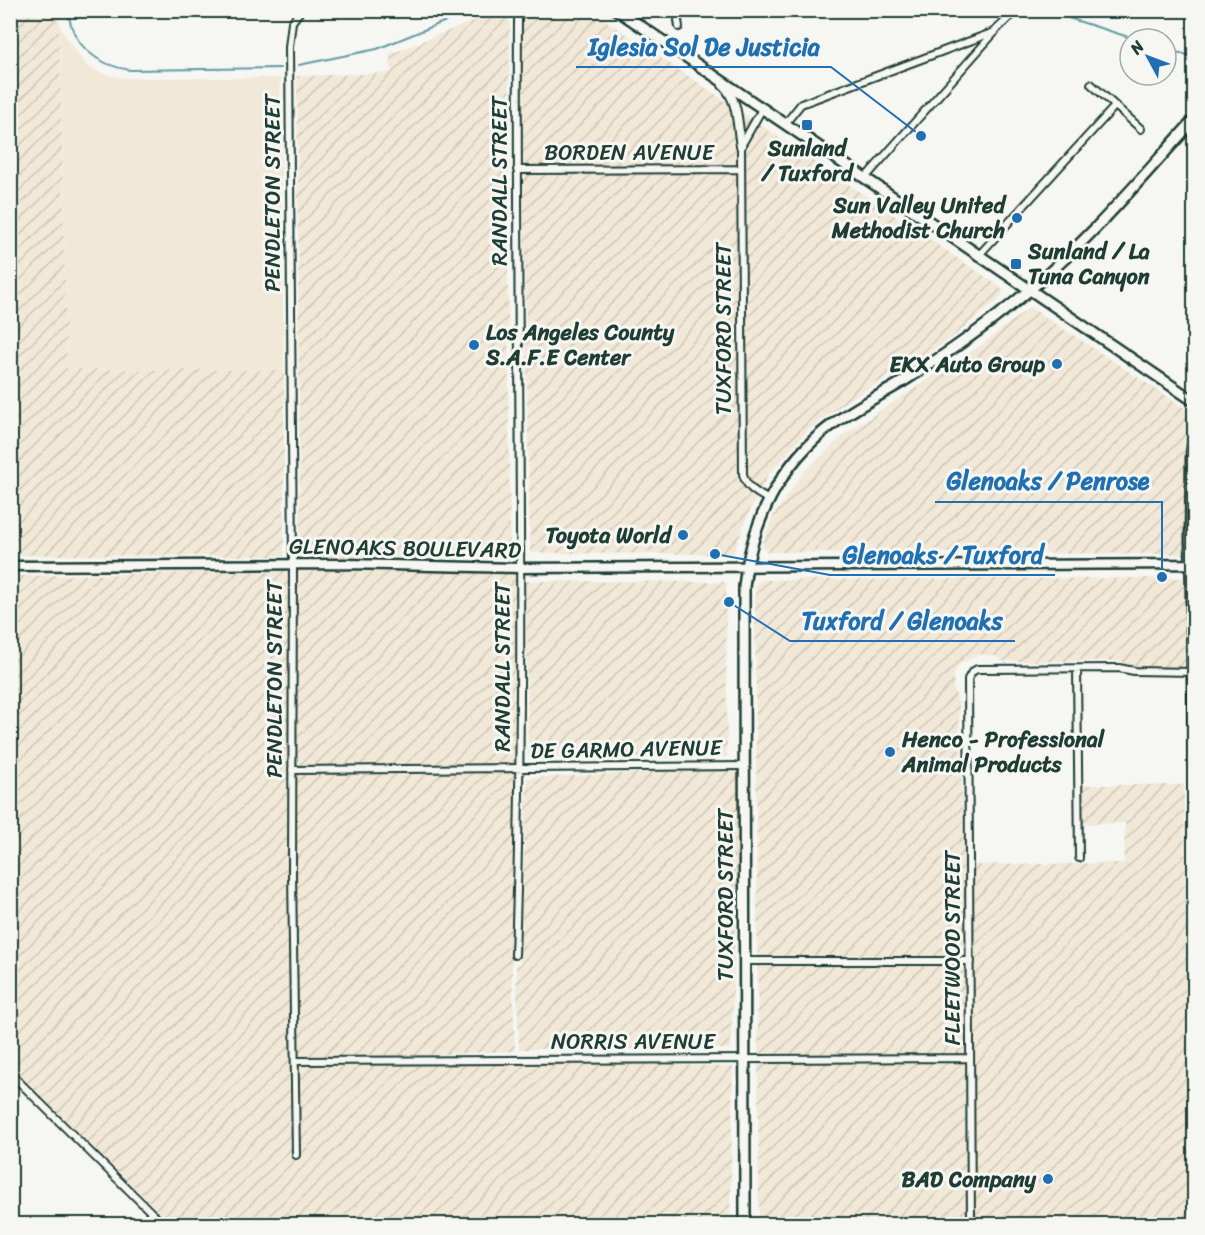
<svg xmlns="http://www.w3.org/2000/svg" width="1205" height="1235" font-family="Sriracha,sans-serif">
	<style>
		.built { fill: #f1e8d7 }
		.industrial { fill: url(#industrial-furrows) }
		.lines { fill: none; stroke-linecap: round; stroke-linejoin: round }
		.stream { stroke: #629ca4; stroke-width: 2 }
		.minor-casing { stroke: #1f3d34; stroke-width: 10 }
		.tertiary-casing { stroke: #1f3d34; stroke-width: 12 }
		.secondary-casing { stroke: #1f3d34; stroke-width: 13 }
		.primary-casing { stroke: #1f3d34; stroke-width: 14 }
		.minor { stroke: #f6f6f2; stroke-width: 6 }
		.tertiary { stroke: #f6f6f2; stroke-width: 8 }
		.secondary { stroke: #f6f6f2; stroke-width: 8 }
		.primary { stroke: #f6f6f2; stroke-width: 9 }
		.poi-dot { fill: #1f6fb2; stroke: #f6f6f2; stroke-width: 2 }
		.labels { text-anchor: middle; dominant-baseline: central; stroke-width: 6; stroke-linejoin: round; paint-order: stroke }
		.poi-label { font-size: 22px; font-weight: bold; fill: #1f3d34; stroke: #f6f6f2; text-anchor: end }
		.street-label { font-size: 22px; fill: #1f3d34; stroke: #f6f6f2 }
		.leader { fill: none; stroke: #1f6fb2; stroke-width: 2 }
		.callout-dot { fill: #1f6fb2; stroke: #f6f6f2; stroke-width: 2 }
		.callout-label { font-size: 24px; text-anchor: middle; font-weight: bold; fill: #1f6fb2; stroke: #f6f6f2; stroke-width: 6; stroke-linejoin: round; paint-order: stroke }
	</style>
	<defs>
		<pattern id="industrial-furrows" width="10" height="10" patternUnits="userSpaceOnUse" patternTransform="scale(1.5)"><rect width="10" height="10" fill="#f1e8d7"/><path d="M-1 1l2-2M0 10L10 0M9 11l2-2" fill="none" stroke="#cec8b9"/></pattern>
	</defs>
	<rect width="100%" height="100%" fill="#f6f6f2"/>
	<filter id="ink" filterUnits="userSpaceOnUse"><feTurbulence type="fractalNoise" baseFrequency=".0167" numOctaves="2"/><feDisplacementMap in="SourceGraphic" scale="12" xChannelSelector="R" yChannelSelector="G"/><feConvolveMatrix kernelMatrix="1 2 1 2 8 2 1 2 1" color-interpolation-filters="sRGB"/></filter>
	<g filter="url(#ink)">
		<path class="built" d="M60,26L72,46L88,67L104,74L123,78H280L284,370L67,369Z"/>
		<path class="industrial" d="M11,10L59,11L67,369L284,370V556L11,555Z
			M499,11H510L508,278L510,555L300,558L297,76L391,73L390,54Z
			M520,11H592L993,282L1004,291L1001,298L946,342L847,401L808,430L769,474L750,510L733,554L530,553Z
			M1030,307L1194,414V554L766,552L762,545L774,515L804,472L846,433L983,344Z
			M291,571L293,1062L522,1060L733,1067L730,1224H172L11,1067L10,576Z
			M294,571L517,572L515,671L517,764L294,768Z
			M1183,578L1189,660L1186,667L1124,668L1123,661H1002L995,656L978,654L960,664L954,673L953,687L959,703L964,865L1124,863L1125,823L1082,824L1083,785H1184L1190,1224H759L755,585L762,580Z
			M526,581L726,582L727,757L528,758Z
			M741,768L731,1049H519L516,964L520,963L527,778Z
			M294,771H517L512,965L515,1051L296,1060Z"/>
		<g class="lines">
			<path class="stream" d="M68,10C72,46 97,65 130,70L280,68
				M1043,10L1135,39
				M1166,49L1194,57
				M299,65L377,49L473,10"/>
			<defs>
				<path id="minor" d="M678,20L679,27
					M1091,84L1141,129
					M762,109L741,146L743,474C746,488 757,493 769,500
					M785,124L801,104L994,32L1017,10
					M517,170L741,169
					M866,177L994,33
					M979,255L1115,106
					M1077,669L1079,858
					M292,770L744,766
					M515,955C526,643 516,331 518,19
					M745,961H971
					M295,1061L970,1058
					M10,1073L163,1224
					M296,1155L292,873L293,565L289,47L292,22L301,10
					M971,1224L968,679L972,672L977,669L1119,668L1134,671L1193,672"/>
				<path id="tertiary" d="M723,85C739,100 737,125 741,146"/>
				<path id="secondary" d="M1194,432L1191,455L1190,537L1194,806
					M10,566L347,564L519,568L1194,564"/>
				<path id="primary" d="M617,10L1194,401
					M745,1224L744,587C751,523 780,463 833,424C854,408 879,396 902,382C947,354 987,326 1027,292C1089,241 1141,178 1194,120"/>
			</defs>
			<use href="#minor" class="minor-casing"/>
			<use href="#tertiary" class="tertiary-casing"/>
			<use href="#secondary" class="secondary-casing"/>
			<use href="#primary" class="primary-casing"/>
			<use href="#minor" class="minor"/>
			<use href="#tertiary" class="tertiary"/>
			<use href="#secondary" class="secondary"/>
			<use href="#primary" class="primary"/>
		</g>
	</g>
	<g class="poi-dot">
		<rect x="801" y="119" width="12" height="12" rx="3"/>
		<circle cx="1017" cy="218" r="6"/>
		<rect x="1010" y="258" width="12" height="12" rx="3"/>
		<circle cx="474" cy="345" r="6"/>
		<circle cx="1057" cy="364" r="6"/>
		<circle cx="683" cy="535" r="6"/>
		<circle cx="890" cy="752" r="6"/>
		<circle cx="1048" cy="1179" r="6"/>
	</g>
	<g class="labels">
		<g class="poi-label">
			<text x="807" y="148" text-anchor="middle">Sunland<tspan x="807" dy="25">/ Tuxford</tspan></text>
			<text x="1005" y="205">Sun Valley United<tspan x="1005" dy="25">Methodist Church</tspan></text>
			<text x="1028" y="251" text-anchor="start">Sunland / La<tspan x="1028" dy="25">Tuna Canyon</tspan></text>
			<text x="486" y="332" text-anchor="start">Los Angeles County<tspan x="486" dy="25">S.A.F.E Center</tspan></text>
			<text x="1045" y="364">EKX Auto Group</text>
			<text x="671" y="535">Toyota World</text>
			<text x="902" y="739" text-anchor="start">Henco - Professional<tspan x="902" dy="25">Animal Products</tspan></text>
			<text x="1036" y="1179">BAD Company</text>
		</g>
		<g class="street-label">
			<text x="629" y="152">BORDEN AVENUE</text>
			<text transform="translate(499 181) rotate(-90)">RANDALL STREET</text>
			<text transform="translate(272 193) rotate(-90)">PENDLETON STREET</text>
			<text transform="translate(723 329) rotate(-90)">TUXFORD STREET</text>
			<text transform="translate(405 548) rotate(1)">GLENOAKS BOULEVARD</text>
			<text transform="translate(502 667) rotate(-90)">RANDALL STREET</text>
			<text transform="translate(274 679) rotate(-90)">PENDLETON STREET</text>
			<text transform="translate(626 749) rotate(-1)">DE GARMO AVENUE</text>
			<text transform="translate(725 895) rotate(-90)">TUXFORD STREET</text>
			<text transform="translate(952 948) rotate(-90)">FLEETWOOD STREET</text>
			<text x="633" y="1041">NORRIS AVENUE</text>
		</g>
	</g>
	<path class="leader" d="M921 136L831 67H576M1162 577L1162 502H935M715 554L830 575H1055M729 602L790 641H1015"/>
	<g class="callout-dot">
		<circle cx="921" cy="136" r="6"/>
		<circle cx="1162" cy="577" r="6"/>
		<circle cx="715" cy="554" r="6"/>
		<circle cx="729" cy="602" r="6"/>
	</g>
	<g class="callout-label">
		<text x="704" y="55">Iglesia Sol De Justicia</text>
		<text x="1048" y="489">Glenoaks / Penrose</text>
		<text x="943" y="563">Glenoaks / Tuxford</text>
		<text x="902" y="629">Tuxford / Glenoaks</text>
	</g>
	<rect width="1205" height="1235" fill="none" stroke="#f6f6f2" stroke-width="36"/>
	<rect x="18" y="18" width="1169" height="1199" fill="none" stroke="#1f3d34" stroke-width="2" filter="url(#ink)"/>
	<g transform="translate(1148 57) rotate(311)"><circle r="28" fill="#f6f6f2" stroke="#a0aca6" stroke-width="1.5"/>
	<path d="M0-4.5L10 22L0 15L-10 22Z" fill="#1f6fb2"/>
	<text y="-9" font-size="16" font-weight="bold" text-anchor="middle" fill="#1f3d34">N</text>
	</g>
</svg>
